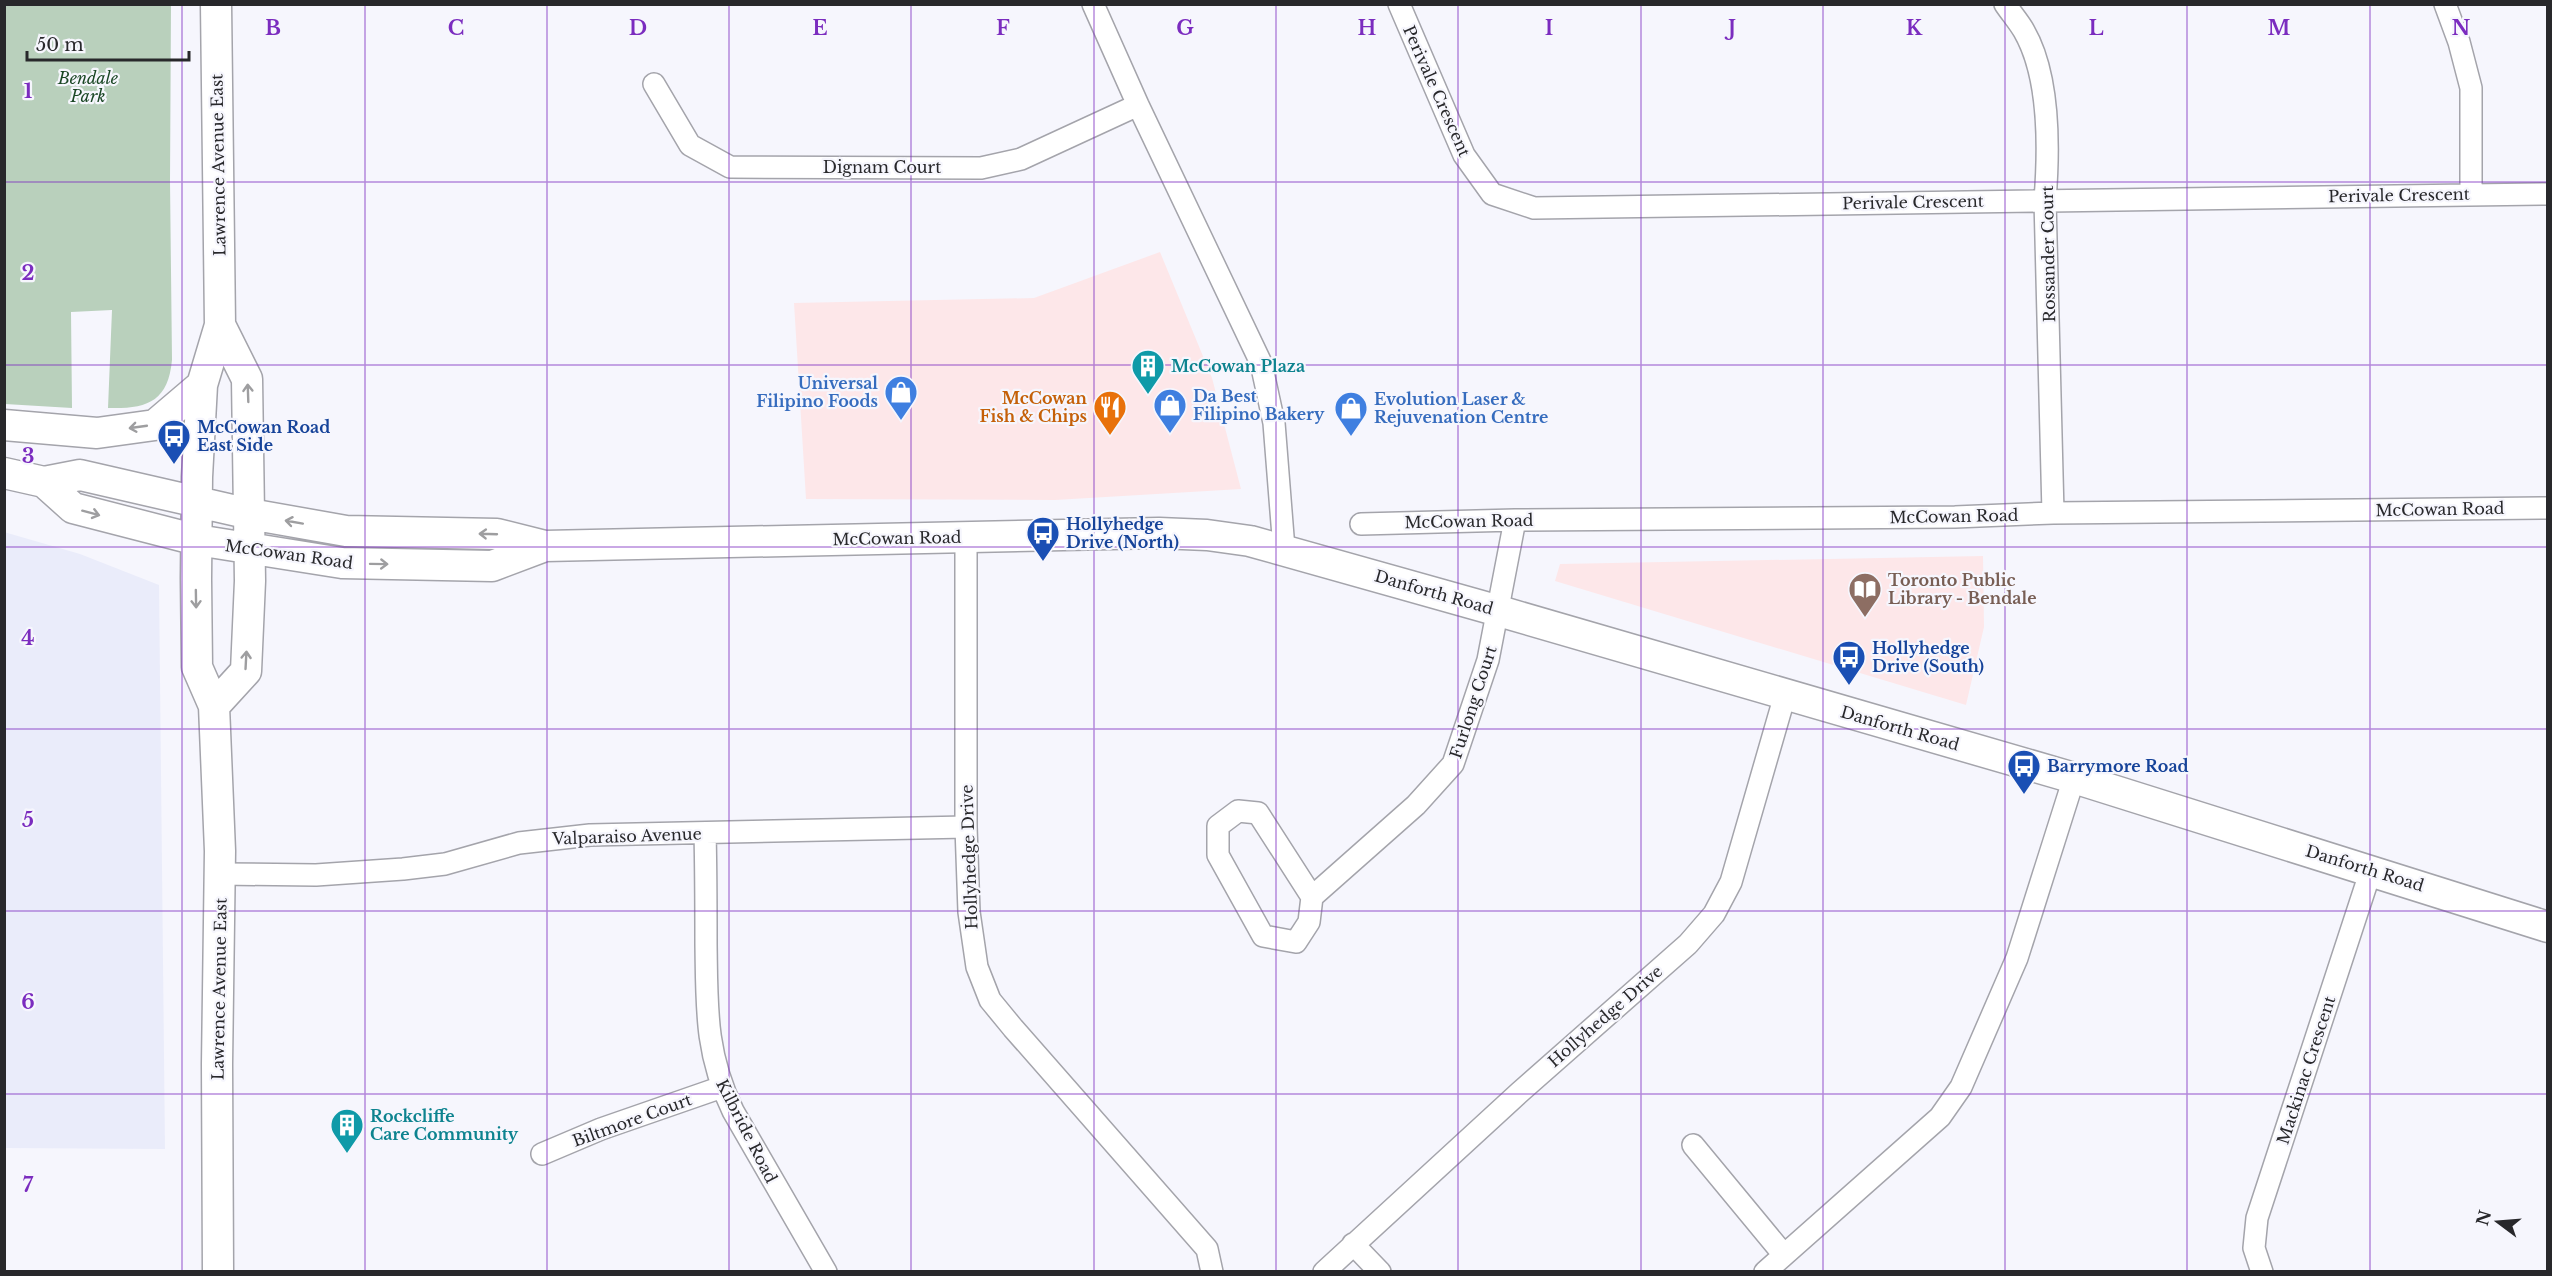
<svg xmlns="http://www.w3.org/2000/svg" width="2552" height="1276" font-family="'Libre Baskerville',serif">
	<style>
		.commercial { fill: #fde7e9 }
		.built { fill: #eaecfa }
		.green { fill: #b9d0bc }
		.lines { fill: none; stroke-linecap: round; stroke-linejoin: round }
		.minor-casing { stroke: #a4a4ab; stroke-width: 24 }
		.secondary-casing { stroke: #a4a4ab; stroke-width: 33 }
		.minor { stroke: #fff; stroke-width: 21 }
		.secondary { stroke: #fff; stroke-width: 30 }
		.oneway { stroke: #9e9ea0 }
		.grid { fill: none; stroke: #7b2cbf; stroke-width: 1.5; stroke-opacity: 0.55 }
		.labels { text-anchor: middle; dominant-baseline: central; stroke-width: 4.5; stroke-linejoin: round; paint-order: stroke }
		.park-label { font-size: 16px; font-style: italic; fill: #1a4724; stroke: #f6f6fd }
		.street-label { font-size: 16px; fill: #28282b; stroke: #f6f6fd }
		.culture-label { font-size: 16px; font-weight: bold; fill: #0d838f; stroke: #f6f6fd; text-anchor: start }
		.shop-label { font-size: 16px; font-weight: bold; fill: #366cbe; stroke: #f6f6fd; text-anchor: start }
		.food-label { font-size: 16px; font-weight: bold; fill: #c56008; stroke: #f6f6fd; text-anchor: end }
		.transit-label { font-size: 16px; font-weight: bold; fill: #164399; stroke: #f6f6fd; text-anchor: start }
		.education-label { font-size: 16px; font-weight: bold; fill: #785e54; stroke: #f6f6fd; text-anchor: start }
		.grid-label { font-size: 20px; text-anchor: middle; font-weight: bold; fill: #7b2cbf; stroke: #f6f6fd; stroke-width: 4.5; stroke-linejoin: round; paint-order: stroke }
	</style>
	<rect width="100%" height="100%" fill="#f6f6fd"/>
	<path class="commercial" d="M1160,252L1212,378L1241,489L1055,500L806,499L794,303L1034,298Z
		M1983,556L1984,627L1966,705L1555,581L1560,564Z"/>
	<path class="built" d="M4,532L80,554L159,585L165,1149L5,1148Z"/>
	<path class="green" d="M4,5H171L170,181L172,360C168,402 147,409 108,408L112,310L71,312L72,408L5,404Z"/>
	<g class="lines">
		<defs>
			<path id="minor" d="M1093,4L1138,105L1261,363L1274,423L1284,549
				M1399,4L1464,155L1492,194L1534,208L2548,194
				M2005,4C2011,13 2019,22 2024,31C2050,76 2049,150 2045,200L2053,513
				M2445,4L2459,42L2471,88V193
				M654,84L690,145L730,167L981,168L1021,159L1138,105
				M1361,524L1515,520L1955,517L2053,513L2548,508
				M966,537V827L969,912L977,967L990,1000L1013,1028L1207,1249L1212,1272
				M705,833C706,870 706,907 706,944C707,1008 705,1053 733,1111L826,1272
				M220,874L316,875L403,869L445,864L519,843L590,835L966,827
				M1312,897L1258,813L1238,811L1218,826V855L1263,936L1296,942L1309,922L1312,897L1416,805L1453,764L1488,660L1515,520
				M1693,1145L1784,1255
				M542,1154L601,1129L722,1087
				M1353,1244L1380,1272
				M1324,1272L1520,1092L1688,944L1714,914L1731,882L1785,695
				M1765,1272L1940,1117L1961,1087L2017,958L2074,778
				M2262,1272L2254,1248L2257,1218L2371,870"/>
			<path id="secondary" d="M216,4L220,325L202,385L197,477L196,579L197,667L214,706L220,851L217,1064L218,1272
				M4,425L97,433L155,425L202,385
				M4,473L44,482L80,475L250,514L346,531L497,534L545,546L1159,533L1207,535L1250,541L1499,611L2074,778L2548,927
				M44,482L73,508L197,540L342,563L492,566L545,546
				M214,706L246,671L250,581L247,379L220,325"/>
		</defs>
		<use href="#minor" class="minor-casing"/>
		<use href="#secondary" class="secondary-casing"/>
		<use href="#minor" class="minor"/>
		<use href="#secondary" class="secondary"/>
	</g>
	<defs><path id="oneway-shaft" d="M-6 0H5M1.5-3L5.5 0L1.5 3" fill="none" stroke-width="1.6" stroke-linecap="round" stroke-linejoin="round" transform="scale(1.5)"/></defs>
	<g class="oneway">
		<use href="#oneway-shaft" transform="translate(248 393) rotate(-92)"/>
		<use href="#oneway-shaft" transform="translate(138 427) rotate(172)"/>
		<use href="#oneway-shaft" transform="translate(91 513) rotate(15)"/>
		<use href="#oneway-shaft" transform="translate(294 522) rotate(-170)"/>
		<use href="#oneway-shaft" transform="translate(488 534) rotate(-178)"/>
		<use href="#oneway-shaft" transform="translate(379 564) rotate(1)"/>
		<use href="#oneway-shaft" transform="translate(196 599) rotate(89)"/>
		<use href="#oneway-shaft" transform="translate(246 660) rotate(-87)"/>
	</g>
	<path class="grid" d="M182,4V1272M365,4V1272M547,4V1272M729,4V1272M911,4V1272M1094,4V1272M1276,4V1272M1458,4V1272M1641,4V1272M1823,4V1272M2005,4V1272M2187,4V1272M2370,4V1272M4,182H2548M4,365H2548M4,547H2548M4,729H2548M4,911H2548M4,1094H2548"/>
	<defs>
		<symbol id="building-pin" viewBox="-11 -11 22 30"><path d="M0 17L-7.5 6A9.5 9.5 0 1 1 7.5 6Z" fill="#0f9aa8" stroke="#f6f6fd"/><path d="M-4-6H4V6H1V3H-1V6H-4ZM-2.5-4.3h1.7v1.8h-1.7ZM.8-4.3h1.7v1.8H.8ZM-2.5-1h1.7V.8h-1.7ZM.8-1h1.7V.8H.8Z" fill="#fff"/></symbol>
		<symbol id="shop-pin" viewBox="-11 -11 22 30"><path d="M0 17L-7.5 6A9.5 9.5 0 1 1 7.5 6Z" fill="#3f7fe0" stroke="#f6f6fd"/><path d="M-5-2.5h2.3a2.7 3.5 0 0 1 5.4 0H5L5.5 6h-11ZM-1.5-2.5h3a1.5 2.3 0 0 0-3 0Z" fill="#fff"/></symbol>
		<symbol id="restaurant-pin" viewBox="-11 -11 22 30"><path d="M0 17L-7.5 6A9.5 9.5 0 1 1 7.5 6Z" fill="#e8710a" stroke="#f6f6fd"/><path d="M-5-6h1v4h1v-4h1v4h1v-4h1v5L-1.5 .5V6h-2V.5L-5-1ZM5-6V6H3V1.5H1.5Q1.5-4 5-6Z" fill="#fff"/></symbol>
		<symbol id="bus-pin" viewBox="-11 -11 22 30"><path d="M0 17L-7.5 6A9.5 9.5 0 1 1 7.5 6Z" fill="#1a4fb4" stroke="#f6f6fd"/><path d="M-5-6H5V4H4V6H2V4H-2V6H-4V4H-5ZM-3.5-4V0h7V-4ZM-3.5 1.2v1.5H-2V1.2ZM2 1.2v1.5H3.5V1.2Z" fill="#fff"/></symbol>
		<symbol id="library-pin" viewBox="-11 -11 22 30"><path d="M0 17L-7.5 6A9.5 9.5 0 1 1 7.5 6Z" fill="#8d6e63" stroke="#f6f6fd"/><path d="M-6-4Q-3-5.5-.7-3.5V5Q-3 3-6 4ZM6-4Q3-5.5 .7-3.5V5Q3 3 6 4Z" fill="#fff"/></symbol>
	</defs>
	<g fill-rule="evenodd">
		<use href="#building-pin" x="1129" y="347" width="38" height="52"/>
		<use href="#shop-pin" x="882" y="373" width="38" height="52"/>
		<use href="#shop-pin" x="1151" y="386" width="38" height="52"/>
		<use href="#restaurant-pin" x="1091" y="388" width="38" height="52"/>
		<use href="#shop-pin" x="1332" y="389" width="38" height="52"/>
		<use href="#bus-pin" x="155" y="417" width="38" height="52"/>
		<use href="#bus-pin" x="1024" y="514" width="38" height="52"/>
		<use href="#library-pin" x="1846" y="570" width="38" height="52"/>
		<use href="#bus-pin" x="1830" y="638" width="38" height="52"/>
		<use href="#bus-pin" x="2005" y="747" width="38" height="52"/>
		<use href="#building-pin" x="328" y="1106" width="38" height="52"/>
	</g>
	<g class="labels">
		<g class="park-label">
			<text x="88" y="78">Bendale<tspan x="88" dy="18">Park</tspan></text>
		</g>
		<g class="street-label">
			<text transform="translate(1437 91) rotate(66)">Perivale Crescent</text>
			<text transform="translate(218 165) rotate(-91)">Lawrence Avenue East</text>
			<text x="882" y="167">Dignam Court</text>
			<text transform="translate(2399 195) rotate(-1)">Perivale Crescent</text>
			<text transform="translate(1913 202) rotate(-1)">Perivale Crescent</text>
			<text transform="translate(2048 254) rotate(-91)">Rossander Court</text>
			<text transform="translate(2440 509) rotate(-1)">McCowan Road</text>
			<text transform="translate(1954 516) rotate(-1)">McCowan Road</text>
			<text transform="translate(1469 521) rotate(-1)">McCowan Road</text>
			<text transform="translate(897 538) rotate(-1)">McCowan Road</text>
			<text transform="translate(289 554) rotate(8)">McCowan Road</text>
			<text transform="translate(1434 592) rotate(16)">Danforth Road</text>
			<text transform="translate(1473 702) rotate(-72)">Furlong Court</text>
			<text transform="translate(1900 728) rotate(16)">Danforth Road</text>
			<text transform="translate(627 836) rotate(-2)">Valparaiso Avenue</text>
			<text transform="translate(969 857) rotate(-92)">Hollyhedge Drive</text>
			<text transform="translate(2365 868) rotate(17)">Danforth Road</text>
			<text transform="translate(219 989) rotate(-89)">Lawrence Avenue East</text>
			<text transform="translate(1605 1016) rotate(-41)">Hollyhedge Drive</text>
			<text transform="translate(2306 1070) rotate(-72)">Mackinac Crescent</text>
			<text transform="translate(632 1120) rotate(-20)">Biltmore Court</text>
			<text transform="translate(747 1131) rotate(63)">Kilbride Road</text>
		</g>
		<g class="culture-label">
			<text x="1171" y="366">McCowan Plaza</text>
			<text x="370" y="1116">Rockcliffe<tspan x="370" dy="18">Care Community</tspan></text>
		</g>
		<g class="shop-label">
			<text x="878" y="383" text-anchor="end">Universal<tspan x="878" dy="18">Filipino Foods</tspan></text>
			<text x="1193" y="396">Da Best<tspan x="1193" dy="18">Filipino Bakery</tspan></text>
			<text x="1374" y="399">Evolution Laser &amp;<tspan x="1374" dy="18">Rejuvenation Centre</tspan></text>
		</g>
		<g class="food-label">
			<text x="1087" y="398">McCowan<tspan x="1087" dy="18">Fish &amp; Chips</tspan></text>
		</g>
		<g class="transit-label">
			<text x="197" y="427">McCowan Road<tspan x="197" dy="18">East Side</tspan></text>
			<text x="1066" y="524">Hollyhedge<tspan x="1066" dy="18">Drive (North)</tspan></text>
			<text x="1872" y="648">Hollyhedge<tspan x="1872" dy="18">Drive (South)</tspan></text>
			<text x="2047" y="766">Barrymore Road</text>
		</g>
		<g class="education-label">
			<text x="1888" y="580">Toronto Public<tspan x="1888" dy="18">Library - Bendale</tspan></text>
		</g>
	</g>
	<g class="grid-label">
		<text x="273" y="35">B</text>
		<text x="456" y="35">C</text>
		<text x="638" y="35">D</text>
		<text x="820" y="35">E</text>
		<text x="1003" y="35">F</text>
		<text x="1185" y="35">G</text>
		<text x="1367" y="35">H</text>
		<text x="1549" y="35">I</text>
		<text x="1732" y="35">J</text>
		<text x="1914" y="35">K</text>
		<text x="2096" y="35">L</text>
		<text x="2279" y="35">M</text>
		<text x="2461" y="35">N</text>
		<text x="28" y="98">1</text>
		<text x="28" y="280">2</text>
		<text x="28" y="463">3</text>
		<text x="28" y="645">4</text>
		<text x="28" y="827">5</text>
		<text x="28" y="1009">6</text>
		<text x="28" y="1192">7</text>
	</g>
	<rect width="2552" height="1276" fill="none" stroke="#28282b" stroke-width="12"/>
	<g transform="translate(2498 1222) rotate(286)" stroke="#f6f6fd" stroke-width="4.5" paint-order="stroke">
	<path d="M0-4.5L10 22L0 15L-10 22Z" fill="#28282b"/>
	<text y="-9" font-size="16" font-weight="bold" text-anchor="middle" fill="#28282b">N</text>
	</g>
	<path d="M27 51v9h162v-9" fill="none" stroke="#28282b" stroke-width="3"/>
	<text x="36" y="51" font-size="18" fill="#28282b" stroke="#f6f6fd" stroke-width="4.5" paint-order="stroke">50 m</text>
</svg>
